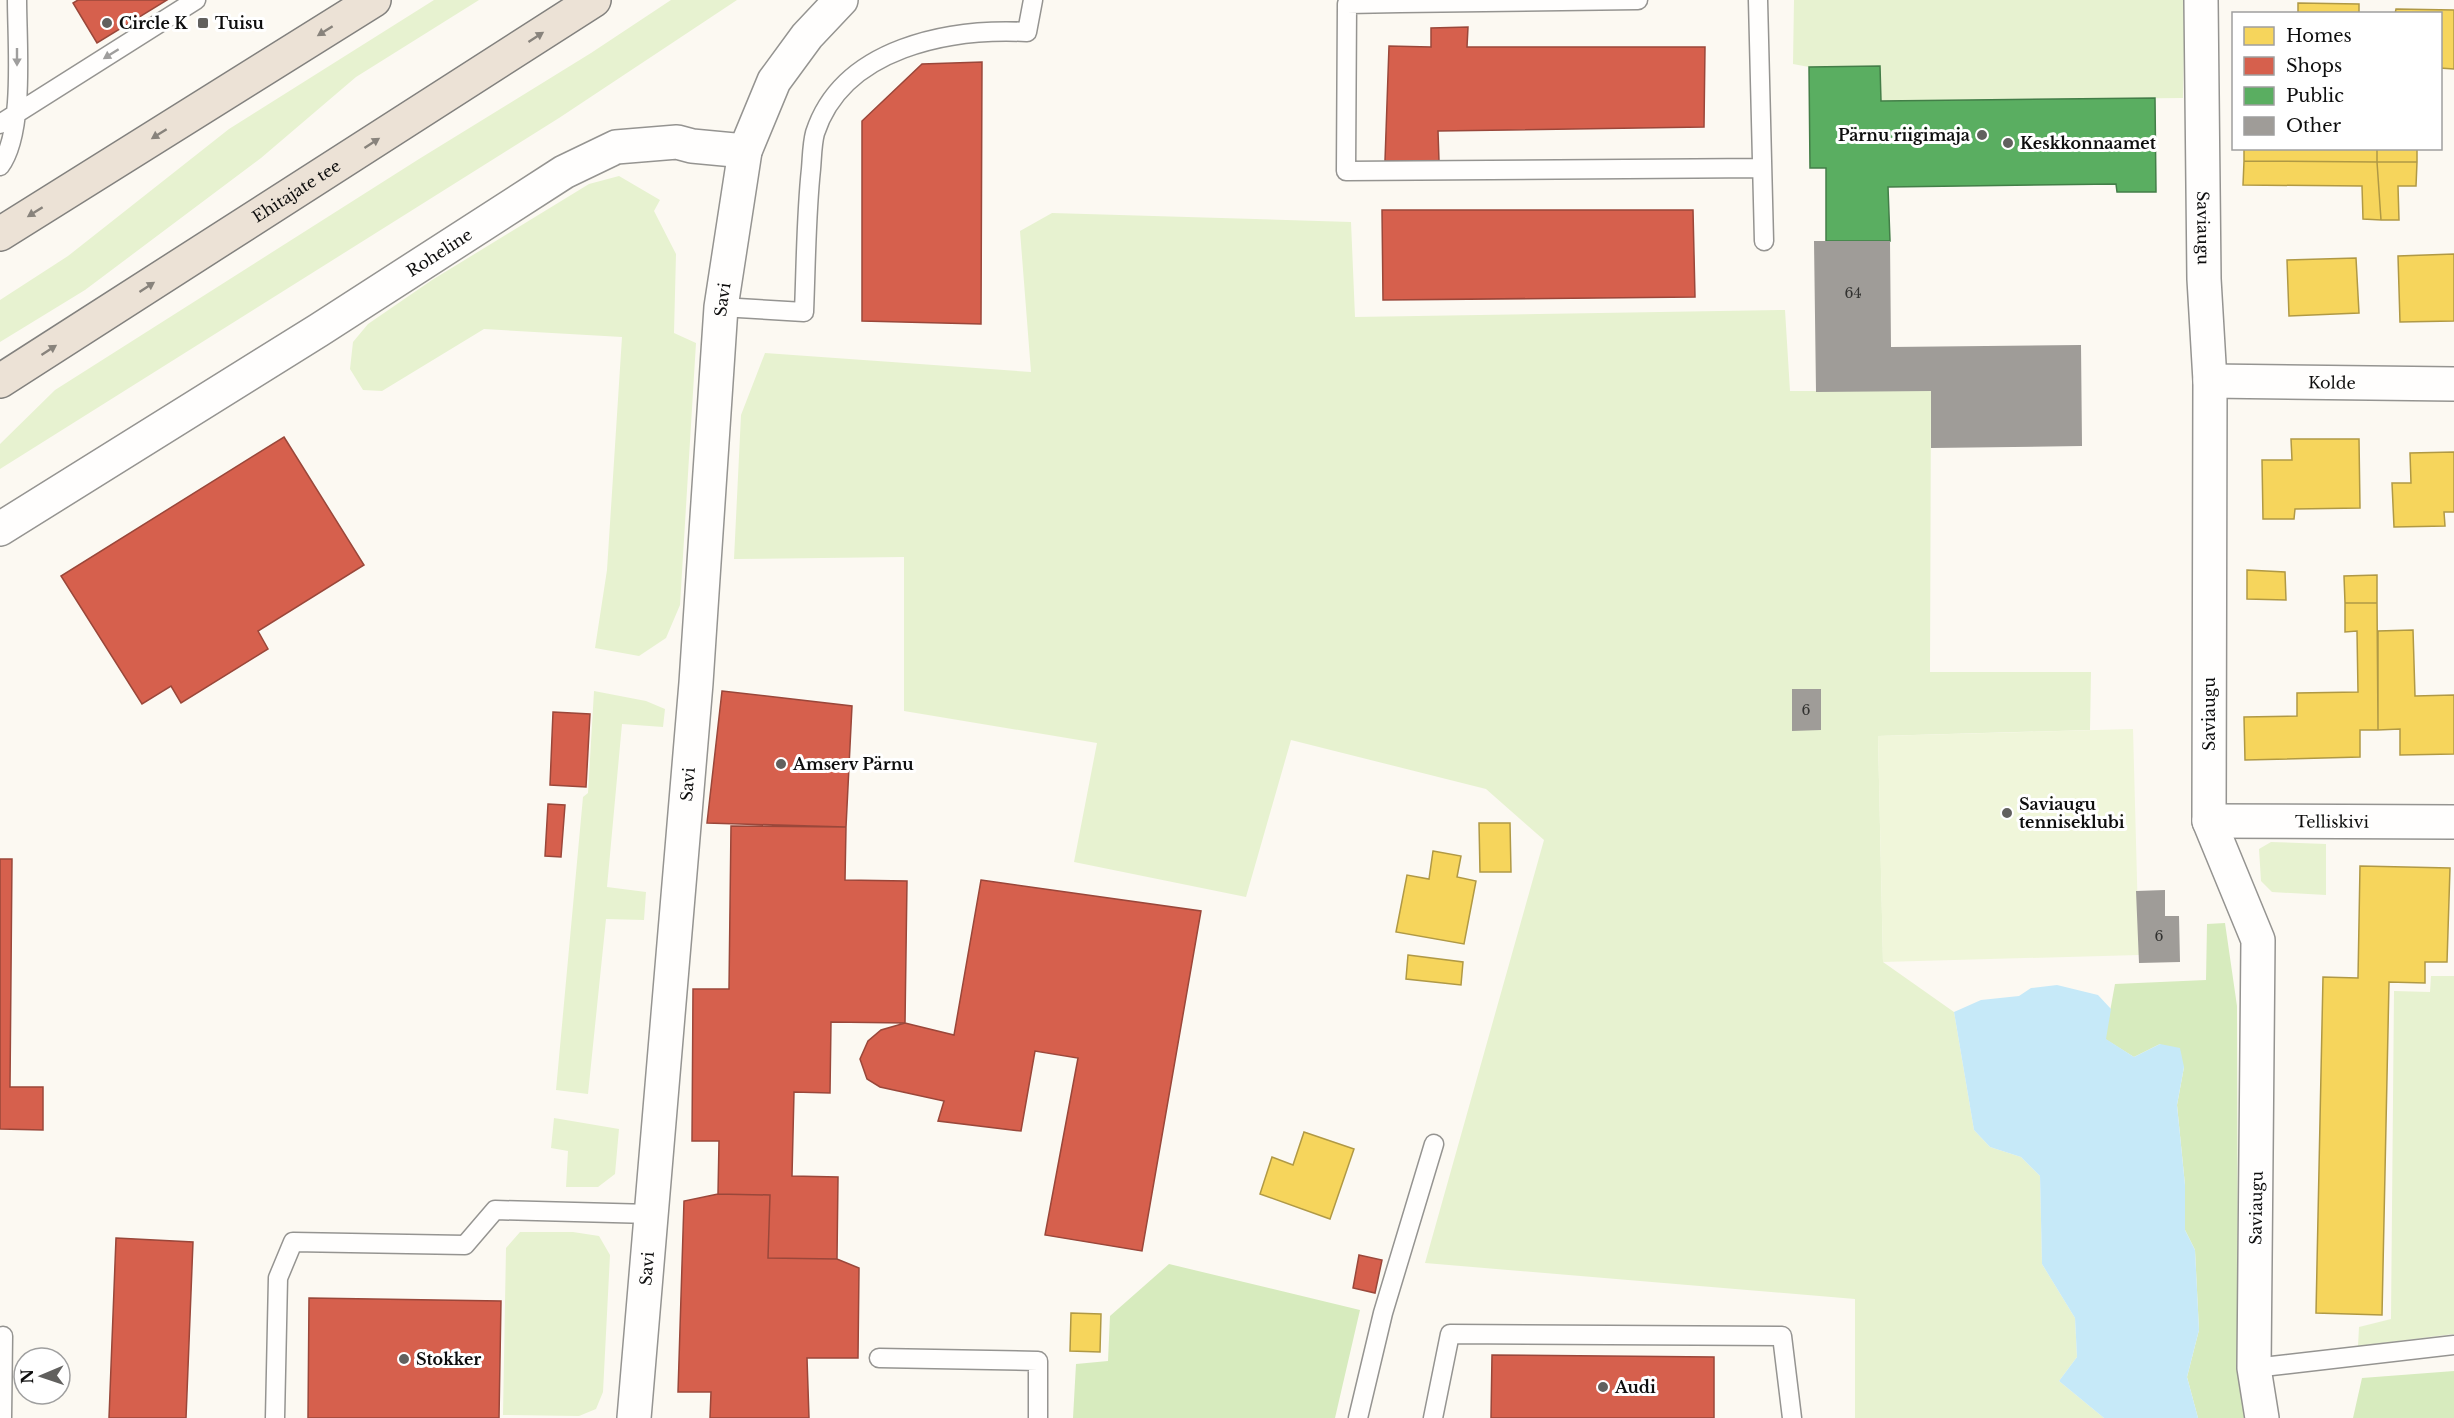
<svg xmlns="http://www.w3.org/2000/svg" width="2454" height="1418" font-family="'Libre Baskerville',serif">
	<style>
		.green { fill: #e7f2d0 }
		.forest { fill: #d7ebbe }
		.pitch { fill: #f0f6da }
		.water { fill: #c6e9f8 }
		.homes { fill: #f6d55c; stroke: #b09945; stroke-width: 1.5 }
		.shops { fill: #d6604d; stroke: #9a473a; stroke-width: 1.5 }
		.public { fill: #5aae61; stroke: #437e48; stroke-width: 1.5 }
		.building { fill: #9f9c98 }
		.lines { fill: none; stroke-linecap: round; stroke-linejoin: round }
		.service-casing { stroke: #959491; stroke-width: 21 }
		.minor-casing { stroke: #959491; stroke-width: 36 }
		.trunk-casing { stroke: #82817e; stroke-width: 36 }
		.service { stroke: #fffefd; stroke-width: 18 }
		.minor { stroke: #fffefd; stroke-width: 33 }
		.trunk { stroke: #ece2d6; stroke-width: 33 }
		.oneway { fill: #88837c }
		.oneway2 { fill: #9f9e9d }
		.poi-dot { fill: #61605e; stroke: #fff; stroke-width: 2 }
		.labels { text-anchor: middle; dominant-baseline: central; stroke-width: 6; stroke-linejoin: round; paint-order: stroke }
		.number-label { font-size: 14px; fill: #323230 }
		.poi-label { font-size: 16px; font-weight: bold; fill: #0e0e0e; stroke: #fff; text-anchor: start }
		.street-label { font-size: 16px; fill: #0e0e0e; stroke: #fff }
	</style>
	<rect width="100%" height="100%" fill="#fcf9f2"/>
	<path class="green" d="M434,0H479L356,77L261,158L85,290L0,342V300L68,256L229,129Z
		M671,0H737L559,118L0,469V444L55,390L419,159L591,53Z
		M1794,0H2185L2183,98L1881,101L1880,66L1809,67L1793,64Z
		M619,176L660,200L654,211L676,254L674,333L696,343L680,605L666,638L639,656L595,648L607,570L622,337L484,329L382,391L363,390L350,369L353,342L368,324L432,280L589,184Z
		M1052,213L1351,222L1355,317L1785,310L1790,391H1931L1930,672H2091L2090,730L1878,736L1883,962L1954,1012L1974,1130L1990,1147L2021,1157L2040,1176L2042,1264L2075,1318L2077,1357L2059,1381L2104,1418H1855V1299L1425,1263L1544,840L1486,789L1291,740L1246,897L1074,862L1097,743L904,711V557L734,559L741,415L765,353L1031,372L1020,231Z
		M594,691L646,701L665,709L663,727L622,724L607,887L646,892L644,920L606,919L588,1094L556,1090L583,797L588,793Z
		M2271,842L2326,844V895L2272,892L2261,881L2259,849Z
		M2431,976H2454V1334L2358,1346L2359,1327L2391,1319L2394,991L2430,992Z
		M554,1118L619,1129L615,1174L598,1187H566L568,1151L551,1148Z
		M520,1232H573L599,1236L610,1255L603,1392L596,1409L579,1416L503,1415L506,1248Z"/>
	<path class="forest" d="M2225,923L2237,1006L2238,1337L2247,1418H2198L2187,1377L2199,1330L2195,1250L2185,1230V1185L2177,1105L2184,1067L2160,1044L2134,1057L2105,1039L2115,984L2206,980L2207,924Z
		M1169,1264L1360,1310L1335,1418H1073L1076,1364L1108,1361L1110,1316Z
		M2454,1371V1418H2353L2362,1378Z"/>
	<path class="pitch" d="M2133,729L2139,955L1883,962L1878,736Z"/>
	<path class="water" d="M2057,985L2098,995L2111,1009L2106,1039L2134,1057L2160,1044L2180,1048L2184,1067L2177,1105L2185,1185V1230L2195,1250L2199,1330L2187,1377L2198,1418H2104L2059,1381L2077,1357L2075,1318L2042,1264L2040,1176L2021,1157L1990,1147L1974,1130L1954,1012L1981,1000L2019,996L2031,988Z"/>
	<path class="homes" d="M2298,3L2359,4V14H2298Z
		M2396,9L2454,10V69L2440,68V14H2395Z
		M2244,148H2377V162L2244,161Z
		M2377,148H2417V162H2377Z
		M2244,161L2377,162L2381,220L2363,219L2362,186L2243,185Z
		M2377,162H2417L2416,186H2398L2399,220H2381Z
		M2454,254V321L2400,322L2398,256Z
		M2356,258L2359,313L2289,316L2287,260Z
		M2291,439H2359L2360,508L2295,509L2294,519H2263L2262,460H2292Z
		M2454,452V512H2444L2445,526L2394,527L2392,483H2411L2410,453Z
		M2247,570L2285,572L2286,600L2247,599Z
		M2377,575V603H2345L2344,576Z
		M2345,603H2377L2378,730H2360V757L2245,760L2244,717L2297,716V693L2358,692L2357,631L2345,632Z
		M2413,630L2415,696L2454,695V754L2400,755V729L2378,730V631Z
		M1479,823H1510L1511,872H1480Z
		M1433,851L1461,856L1457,877L1476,881L1464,944L1396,932L1407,875L1429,879Z
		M2360,866L2450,868L2447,962H2425V983L2389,982L2382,1315L2316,1313L2323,977L2358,978Z
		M1408,955L1463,962L1461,985L1406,979Z
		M1304,1132L1354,1149L1330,1219L1260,1194L1272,1157L1293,1165Z
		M1071,1313L1101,1314L1100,1352L1070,1351Z"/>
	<path class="shops" d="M78,0H167L97,43L73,3Z
		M1468,27L1467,47H1705L1704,127L1438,131L1439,161H1385L1389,46L1431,47V28Z
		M982,62L981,324L862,321V121L922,64Z
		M1382,210H1693L1695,297L1383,300Z
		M284,437L364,565L258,631L268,649L181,703L171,686L142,704L61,576Z
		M722,691L852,706L846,827L707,823Z
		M553,712L590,714L586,787L550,785Z
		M548,804L565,805L561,857L545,856Z
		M731,826L846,827L845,880L907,881L905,1023L831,1022L830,1093L794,1092L792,1176L838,1177L837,1259L768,1258L770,1195L718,1194L719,1141H692L693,989H729Z
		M0,859H12L10,1087H43V1130L0,1129Z
		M981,880L1201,911L1142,1251L1045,1235L1078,1058L1035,1051L1021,1131L938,1121L944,1101L880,1087L867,1079L860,1059L868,1041L881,1030L905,1023L954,1035Z
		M718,1194L770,1195L768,1258L837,1259L859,1268L858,1358H807L809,1418H710L711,1392H678L684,1201Z
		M116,1238L193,1242L186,1418H109Z
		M1359,1255L1382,1260L1375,1293L1353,1288Z
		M309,1298L501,1301L499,1418H308Z
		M1492,1355L1714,1357V1418H1491Z"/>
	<path class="public" d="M1880,66L1881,101L2155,98L2156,192H2117L2116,184L1888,187L1890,241H1826V168H1810L1809,67Z"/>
	<path class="building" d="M1814,241H1890L1891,347L2081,345L2082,446L1931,448V391L1816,392Z
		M1792,689H1821V730L1792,731Z
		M2165,890V916H2179L2180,962L2139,963L2136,891Z"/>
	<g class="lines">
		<defs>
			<path id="service" d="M1400,0V3L1638,0
				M1758,0L1764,241
				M1400,3L1347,4L1346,171L1762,168
				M0,124L196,0
				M0,166C25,133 17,42 17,0
				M721,307L804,312C806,264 806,216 811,169C812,158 812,144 815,133C843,47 950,28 1027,32L1033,0
				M879,1358L1038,1361V1418
				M2254,1368L2454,1345
				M2,1418L3,1336
				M275,1418L278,1278L293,1242L465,1245L495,1210L651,1214
				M1358,1418L1383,1313L1434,1144
				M1433,1418L1450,1334L1782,1336L1792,1418"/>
			<g id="minor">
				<path id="s1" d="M2201,0L2204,279L2210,381L2209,821L2258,940L2254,1368L2262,1418"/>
				<path id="s2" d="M2210,381L2454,384"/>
				<path id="s3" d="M0,529L319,330L564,172L616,147L677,142L692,146L745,151"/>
				<path id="s4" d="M2209,821L2454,822"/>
				<path id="s5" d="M634,1418L696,683L721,307L745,151L774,81L807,36L841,0"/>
			</g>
			<g id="trunk">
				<path d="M0,234L374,0"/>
				<path id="s6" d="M0,381L594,0"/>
			</g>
		</defs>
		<use href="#service" class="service-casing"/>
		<use href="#minor" class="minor-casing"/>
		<use href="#trunk" class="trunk-casing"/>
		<use href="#service" class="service"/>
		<use href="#minor" class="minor"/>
		<use href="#trunk" class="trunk"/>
	</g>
	<defs><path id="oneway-solid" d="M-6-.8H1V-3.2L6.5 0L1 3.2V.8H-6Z" transform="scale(1.5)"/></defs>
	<g class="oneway">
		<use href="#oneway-solid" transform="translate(325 31) rotate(148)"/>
		<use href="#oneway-solid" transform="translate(536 37) rotate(-33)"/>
		<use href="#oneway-solid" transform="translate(159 134) rotate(148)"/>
		<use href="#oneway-solid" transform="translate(372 143) rotate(-33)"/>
		<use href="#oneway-solid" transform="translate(35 212) rotate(148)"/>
		<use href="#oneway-solid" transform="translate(147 287) rotate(-33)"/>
		<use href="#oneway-solid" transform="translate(49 350) rotate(-33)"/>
	</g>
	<g class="oneway2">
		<use href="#oneway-solid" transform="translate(111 54) rotate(148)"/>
		<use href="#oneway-solid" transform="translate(17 57) rotate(90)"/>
	</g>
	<g class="poi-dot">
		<circle cx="107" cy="23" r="6"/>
		<rect x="197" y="17" width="12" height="12" rx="3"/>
		<circle cx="1982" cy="135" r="6"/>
		<circle cx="2008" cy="143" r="6"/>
		<circle cx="781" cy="764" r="6"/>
		<circle cx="2007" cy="813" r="6"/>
		<circle cx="404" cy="1359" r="6"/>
		<circle cx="1603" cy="1387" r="6"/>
	</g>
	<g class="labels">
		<g class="number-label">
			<text x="1853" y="293">64</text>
			<text x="1806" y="710">6</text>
			<text x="2159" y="936">6</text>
		</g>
		<g class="poi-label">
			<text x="119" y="23">Circle K</text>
			<text x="215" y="23">Tuisu</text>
			<text x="1970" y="135" text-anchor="end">Pärnu riigimaja</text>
			<text x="2020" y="143">Keskkonnaamet</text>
			<text x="793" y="764">Amserv Pärnu</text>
			<text x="2019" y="804">Saviaugu<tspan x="2019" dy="18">tenniseklubi</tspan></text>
			<text x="416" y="1359">Stokker</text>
			<text x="1615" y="1387">Audi</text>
		</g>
		<g class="street-label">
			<text stroke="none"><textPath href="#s6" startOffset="352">Ehitajate tee</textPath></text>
			<text stroke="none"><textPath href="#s1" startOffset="228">Saviaugu</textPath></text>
			<text stroke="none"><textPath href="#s3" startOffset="519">Roheline</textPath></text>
			<text stroke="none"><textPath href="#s5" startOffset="1122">Savi</textPath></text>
			<text stroke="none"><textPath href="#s2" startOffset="122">Kolde</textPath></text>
			<text transform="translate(2209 714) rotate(-90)">Saviaugu</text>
			<text stroke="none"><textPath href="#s5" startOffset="636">Savi</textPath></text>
			<text stroke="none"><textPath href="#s4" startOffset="123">Telliskivi</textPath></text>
			<text transform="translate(2256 1208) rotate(-89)">Saviaugu</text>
			<text stroke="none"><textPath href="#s5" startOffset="150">Savi</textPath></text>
		</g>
	</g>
	<rect x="2232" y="12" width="210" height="138" fill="#ffffff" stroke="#9f9f9f" stroke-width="1.5"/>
	<rect x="2244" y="27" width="30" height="18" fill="#f6d55c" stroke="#9f9f9f" stroke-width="1.5"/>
	<text x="2286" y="42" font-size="18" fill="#0e0e0e">Homes</text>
	<rect x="2244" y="57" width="30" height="18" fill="#d6604d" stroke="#9f9f9f" stroke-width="1.5"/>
	<text x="2286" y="72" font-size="18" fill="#0e0e0e">Shops</text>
	<rect x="2244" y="87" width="30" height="18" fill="#5aae61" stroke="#9f9f9f" stroke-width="1.5"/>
	<text x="2286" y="102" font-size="18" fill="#0e0e0e">Public</text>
	<rect x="2244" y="117" width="30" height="18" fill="#9f9c98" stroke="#9f9f9f" stroke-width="1.5"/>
	<text x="2286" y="132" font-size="18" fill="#0e0e0e">Other</text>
	<g transform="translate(42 1376) rotate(268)"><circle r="28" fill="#ffffff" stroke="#9f9f9f" stroke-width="1.5"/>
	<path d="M0-4.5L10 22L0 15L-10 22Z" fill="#61605e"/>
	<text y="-9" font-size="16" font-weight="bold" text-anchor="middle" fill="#0e0e0e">N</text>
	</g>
</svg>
